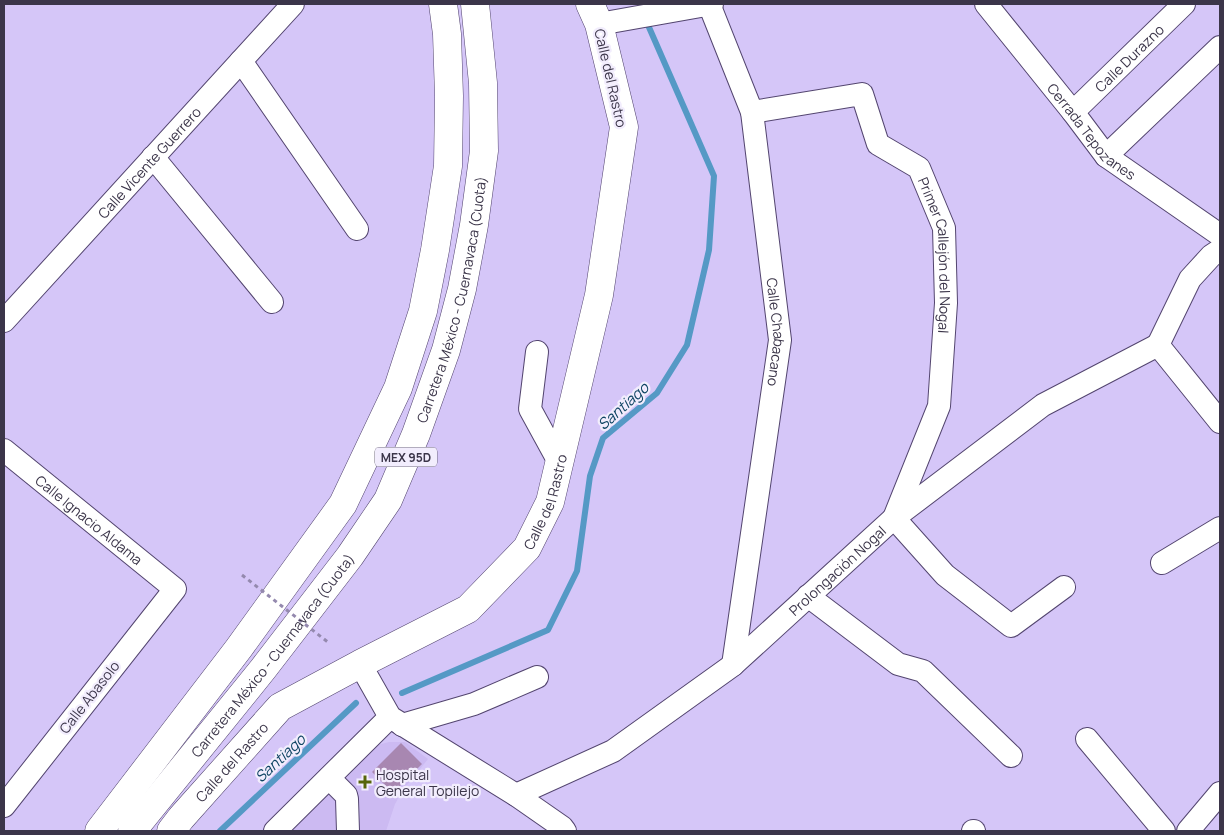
<svg xmlns="http://www.w3.org/2000/svg" width="1224" height="835" font-family="Manrope,sans-serif">
	<style>
		.built { fill: #ccbaf2 }
		.lines { fill: none; stroke-linecap: round; stroke-linejoin: round }
		.stream { stroke: #5599c5; stroke-width: 6 }
		.building { fill: #a887b1 }
		.minor-casing { stroke: #53456f; stroke-width: 24 }
		.major-casing { stroke: #53456f; stroke-width: 29 }
		.highway-casing { stroke: #53456f; stroke-width: 29 }
		.minor { stroke: #fff; stroke-width: 22 }
		.major { stroke: #fff; stroke-width: 28 }
		.highway { stroke: #fff; stroke-width: 28 }
		.path-bridge { stroke: #9489ae; stroke-width: 3; stroke-dasharray: 4 4; stroke-linecap: butt }
		.poi-dot { fill: #57650a; stroke: #f2edfd; stroke-width: 2 }
		.labels { text-anchor: middle; dominant-baseline: central; stroke-width: 4.5; stroke-linejoin: round; paint-order: stroke }
		.shield { fill: #f2edfd; stroke: #726c7f; stroke-width: 1 }
		.shield-label { font-size: 12px; font-weight: bold; fill: #3b3549 }
		.street-label { font-size: 14px; fill: #3b3549; stroke: #f2edfd }
		.poi-label { font-size: 14px; fill: #3b3549; stroke: #f2edfd; text-anchor: start }
		.water-label { font-size: 15px; font-style: italic; fill: #0e4463; stroke: #f2edfd }
	</style>
	<rect width="100%" height="100%" fill="#d5c6f8"/>
	<path class="built" d="M389,742H405L428,759L403,790L395,804L386,831H270L366,748Z"/>
	<g class="lines">
		<path class="stream" d="M402,693L548,630L577,571L590,476L603,438L657,393L687,345L709,250L714,176L648,25
			M220,831L356,703"/>
	</g>
	<path class="building" d="M401,743L422,764L393,793L372,772Z"/>
	<g class="lines">
		<defs>
			<g id="minor">
				<path id="s1" d="M709,4L752,112L780,340L733,665"/>
				<path id="s2" d="M986,4L1073,112L1106,156L1220,235"/>
				<path d="M599,24L712,4"/>
				<path d="M241,61L357,229"/>
				<path id="s3" d="M752,112L862,94L878,144L919,168L944,228L946,303L939,406L894,518L945,575L1011,626L1064,587"/>
				<path id="s4" d="M1073,112L1184,4"/>
				<path d="M1106,156L1220,47"/>
				<path d="M153,157L272,302"/>
				<path id="s5" d="M4,321L293,4"/>
				<path d="M1158,345L1190,279L1211,256L1220,250"/>
				<path d="M1158,345L1220,422"/>
				<path d="M537,352L530,409L559,462"/>
				<path id="s6" d="M4,450L175,589L4,806"/>
				<path d="M1162,563L1220,528"/>
				<path d="M808,596L898,664L923,671L1011,756"/>
				<path d="M360,664L390,717L516,795L562,827L565,831"/>
				<path d="M402,725L474,704L537,677"/>
				<path d="M1087,739L1164,831"/>
				<path d="M329,778L346,795L347,799L348,831"/>
				<path id="s7" d="M516,795L613,751L733,665L894,518L1043,405L1158,345"/>
				<path d="M275,831L390,717"/>
				<path d="M973,831H974"/>
				<path d="M1188,831L1220,793"/>
			</g>
			<g id="major">
				<path id="s8" d="M171,831L181,818L280,707L360,664L468,609L527,548L550,502L599,295L624,127L599,24L590,4"/>
			</g>
			<g id="highway">
				<path d="M99,831L239,648L343,504L398,388L423,311L435,250L448,166L449,96L447,34L443,4"/>
				<path id="s9" d="M132,831L263,669L350,556L388,500L416,434L446,350L462,289L474,225L484,151L483,83L475,4"/>
			</g>
		</defs>
		<use href="#minor" class="minor-casing"/>
		<use href="#major" class="major-casing"/>
		<use href="#highway" class="highway-casing"/>
		<use href="#minor" class="minor"/>
		<use href="#major" class="major"/>
		<use href="#highway" class="highway"/>
		<path class="path-bridge" d="M242,575L329,643"/>
	</g>
	<path class="poi-dot" d="M362.5 774.5h5v5h5v5h-5v5h-5v-5h-5v-5h5z"/>
	<g class="labels">
		<rect class="shield" x="375" y="447.5" width="62" height="19" rx="4"/>
		<g class="shield-label">
			<text x="406" y="457">MEX 95D</text>
		</g>
		<g class="street-label">
			<text stroke="none"><textPath href="#s4" startOffset="78">Calle Durazno</textPath></text>
			<text transform="translate(611 78) rotate(77)">Calle del Rastro</text>
			<text stroke="none"><textPath href="#s2" startOffset="166">Cerrada Tepozanes</textPath></text>
			<text stroke="none"><textPath href="#s5" startOffset="215">Calle Vicente Guerrero</textPath></text>
			<text stroke="none"><textPath href="#s3" startOffset="302">Primer Callejón del Nogal</textPath></text>
			<text stroke="none"><textPath href="#s9" startOffset="630">Carretera México - Cuernavaca (Cuota)</textPath></text>
			<text stroke="none"><textPath href="#s1" startOffset="338">Calle Chabacano</textPath></text>
			<text stroke="none"><textPath href="#s8" startOffset="512">Calle del Rastro</textPath></text>
			<text stroke="none"><textPath href="#s6" startOffset="110">Calle Ignacio Aldama</textPath></text>
			<text stroke="none"><textPath href="#s7" startOffset="395">Prolongación Nogal</textPath></text>
			<text stroke="none"><textPath href="#s9" startOffset="225">Carretera México - Cuernavaca (Cuota)</textPath></text>
			<text transform="translate(89 697) rotate(-52)">Calle Abasolo</text>
			<text stroke="none"><textPath href="#s8" startOffset="92">Calle del Rastro</textPath></text>
		</g>
		<g class="poi-label">
			<text x="376" y="774">Hospital<tspan x="376" dy="16">General Topilejo</tspan></text>
		</g>
		<g class="water-label">
			<text transform="translate(623 406) rotate(-42)">Santiago</text>
			<text transform="translate(280 758) rotate(-43)">Santiago</text>
		</g>
	</g>
	<rect width="1224" height="835" fill="none" stroke="#3b3549" stroke-width="10"/>
</svg>
